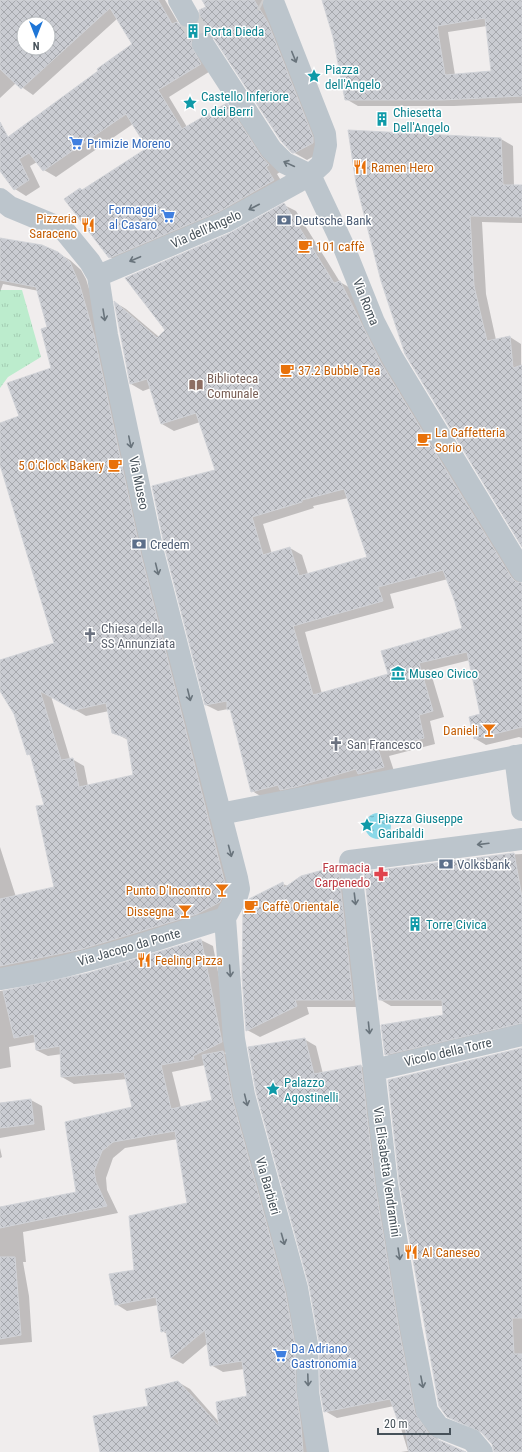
<svg xmlns="http://www.w3.org/2000/svg" width="522" height="1452" font-family="'Roboto Condensed',sans-serif">
	<style>
		.park { fill: url(#park-tufts) }
		.water { fill: url(#water-ripples) }
		.shadow { fill: #0003; fill-rule: evenodd }
		.building { fill: url(#building-cross-hatch); stroke: #d1d3d8; fill-rule: evenodd }
		.lines { fill: none; stroke-linecap: round; stroke-linejoin: round }
		.minor-tunnel { stroke: #cececf; stroke-width: 22; stroke-dasharray: 22 11; stroke-linecap: butt }
		.minor { stroke: #bcc5cc; stroke-width: 22 }
		.oneway { stroke: #69747c }
		.labels { text-anchor: middle; dominant-baseline: central; stroke-width: 3; stroke-linejoin: round; paint-order: stroke }
		.culture-label { font-size: 13px; fill: #0d838f; stroke: #fff; text-anchor: start }
		.shop-label { font-size: 13px; fill: #366cbe; stroke: #fff; text-anchor: start }
		.food-label { font-size: 13px; fill: #c56008; stroke: #fff; text-anchor: start }
		.service-label { font-size: 13px; fill: #4e5e75; stroke: #fff; text-anchor: start }
		.street-label { font-size: 13px; fill: #465159; stroke: #fff }
		.education-label { font-size: 13px; fill: #785e54; stroke: #fff; text-anchor: start }
		.worship-label { font-size: 13px; fill: #5b616d; stroke: #fff; text-anchor: start }
		.health-label { font-size: 13px; fill: #be3a42; stroke: #fff; text-anchor: end }
	</style>
	<defs>
		<pattern id="park-tufts" width="24" height="20" patternUnits="userSpaceOnUse"><rect width="24" height="20" fill="#bceccd"/><path d="M3 7l-1-3M5 7V3M7 7l1-3M15 17l-1-3M17 17v-4M19 17l1-3" fill="none" stroke="#a3ccb2"/></pattern>
		<pattern id="water-ripples" width="26" height="14" patternUnits="userSpaceOnUse"><rect width="26" height="14" fill="#8ad8e8"/><path d="M2 4q2-2 4 0t4 0M15 11q2-2 4 0t4 0" fill="none" stroke="#73b2bf"/></pattern>
		<pattern id="building-cross-hatch" width="8" height="8" patternUnits="userSpaceOnUse"><rect width="8" height="8" fill="#caccd2"/><path d="M0 0l8 8M0 8l8-8" fill="none" stroke="#a6a8ad"/></pattern>
	</defs>
	<rect width="100%" height="100%" fill="#f0eded"/>
	<path class="park" d="M0,290H22L41,357L8,377L0,388Z"/>
	<path class="water" d="M365 826a13 13 0 1 1 26 0a13 13 0 1 1-26 0Z"/>
	<path class="shadow" d="M0,0H165L179,24L188,29L195,28L200,23L207,7L203,0H280L325,150L307,160L293,152L215,38L209,40L212,70L169,97L187,127L227,105L238,111L280,172L277,174L285,187L122,264L110,257L83,191L148,149L133,124L56,177L44,170L37,162L30,166L40,187L26,196L15,189L0,165V144L134,45L118,18L33,95L16,83L0,98ZM24,24H48V48H24Z
		M323,0H522V49L487,26L448,32L455,75L493,72L522,65V103L454,106H358L346,99L334,37Z
		M501,139L513,146L514,186H522V223L482,222L486,294L496,340L510,337L521,344L522,545L406,354Z
		M284,205L296,211L340,282L352,289L393,371L522,584V738L519,737L486,745L474,738L481,715L470,660L430,670L444,717L430,721L435,744L389,756L395,774L264,798L252,791L232,711L228,709L218,711L206,705L217,471L200,422L174,431L162,424L151,388L143,391L131,384L116,303L126,309L159,337L166,331L230,234ZM348,498L368,558L308,574L302,555L290,548L272,554L263,524L314,508L313,506ZM448,579L456,601L463,629L389,675L322,694L305,632L394,608L390,594Z
		M0,243L58,253L70,260L81,270L86,279L106,343L237,895L231,908L0,981V847L16,897L55,888L45,806L32,757L28,754L15,714L0,689V661L56,643L0,463V424L21,416L53,369L48,328L39,291L3,284L0,292ZM51,696L86,716L109,711L113,732L128,740L134,775L88,786L84,766L72,759H70Z
		M522,854V1031L397,1061L386,1054L444,1016V1006H391L379,999L500,855Z
		M338,867L351,875L366,1007H307L309,1014L260,1037L247,1030L283,884L288,886Z
		M201,940L213,946L233,1049L224,1053L235,1059L296,1298L314,1452H101L178,1382L190,1389L219,1422L248,1397L244,1369L223,1372L211,1365L208,1343L183,1364L171,1358L167,1334L162,1331L158,1305L127,1311L116,1304L136,1271L188,1203L178,1139L125,1148L113,1158L106,1178L107,1190L118,1213L23,1232L26,1262H23L29,1296L32,1342L0,1345V1207L77,1193L66,1123L133,1108L127,1079L74,1084L62,1077V1054L48,1056L36,1050V1042L9,1047L11,1067L0,1069V991L31,987L89,974ZM205,1065L213,1101L181,1108L172,1072Z
		M304,1039L316,1046L323,1074L361,1066L372,1073L426,1421L440,1442L465,1452H401L408,1451L394,1406L337,1418L325,1411Z
		M522,1049V1452H495L493,1444L484,1434L448,1416Z
		M31,1100L42,1106L45,1130L0,1138V1104Z
		M0,1148L2,1157L0,1158Z"/>
	<path class="building" d="M0,0H158L172,24L177,22L182,27L188,28L194,27L199,22L200,16L199,10L206,7L202,0H254L268,23L313,137V143L294,153H292L281,141L213,37L208,33L203,32L197,33L192,38L191,45L201,64L158,90L182,129L227,103L261,156L269,165L266,167L274,180L220,211L109,258L64,199L80,188L82,190L147,148L126,114L43,171L29,153L19,159L29,180L14,190L0,171V122L8,137L98,71L97,69L132,44L110,8L21,89L0,69ZM24,24H48V48H24Z
		M322,0H522V96L442,100H345L333,37ZM485,18L491,71L445,75L437,26Z
		M348,130L501,138L503,185H522V217L470,216L474,286L487,341L510,336L513,368L522,365V547L405,354L381,281L356,183Z
		M284,203L334,283L340,281L381,363L511,577L516,582L522,583V727L474,739L469,717L480,714L467,652L419,663L433,711L419,715L424,738L378,749L384,767L358,774L356,769L295,787L280,790L278,785L251,792L230,709L227,710V701L205,705L165,549L152,486L215,470L196,413L161,424L147,379L130,384L114,301L157,338L165,330L125,278L230,233ZM344,489L367,557L299,576L290,547L263,555L252,517L302,502V500ZM443,570L455,602L462,628L381,651L388,674L313,695L293,626L383,601L378,587Z
		M0,238L42,245L58,252L70,262L80,286L94,335L141,555L226,888L220,902L197,914L82,949L0,966V899L54,887L36,806L44,805L30,754L27,755L14,714L0,691V660L54,643L0,465V423L19,416L7,383L51,368L41,329L47,327L36,287L0,280ZM40,691L74,710L106,703L112,733L127,738L133,775L79,787L73,758L61,760Z
		M514,853L522,897V1023L385,1055L381,1025L443,1015L442,1000H379L364,872Z
		M338,866L353,1000H295L297,1006L246,1031L242,977L243,910L249,899L283,882L284,888L301,876Z
		M201,939L222,1042L193,1056L194,1059L161,1065L171,1109L212,1100L202,1055L223,1051L232,1098L285,1291L295,1345L296,1392L301,1426L303,1452H100L93,1416L148,1406L145,1389L178,1381L219,1426L216,1402L247,1396L242,1361L210,1366L205,1330L171,1358L166,1331L161,1332L156,1297L115,1305L109,1274L134,1270L129,1216L187,1203L175,1131L113,1142L102,1151L94,1171L96,1182L107,1206L0,1228V1207L76,1192L65,1122L132,1107L124,1072L61,1077L60,1046L36,1050L34,1034L14,1038L3,991L88,973Z
		M305,1038L314,1074L361,1065L375,1185L399,1330L415,1413L429,1434L434,1438L466,1452H409L404,1421H398L390,1399L324,1412L320,1391L319,1342L309,1286L256,1092L248,1047Z
		M522,1048V1318H512L514,1354H522V1452H494L492,1444L481,1432L447,1417L439,1406L399,1181L388,1080Z
		M31,1099L34,1124L0,1128V1103Z
		M0,1257H15L21,1335L0,1339Z"/>
	<g class="lines">
		<path class="minor-tunnel" d="M262,0L264,1
			M188,16L203,44"/>
		<path class="minor" d="M179,0L188,16
			M203,44L271,149L285,163L310,175L343,245L374,322L392,357L522,571
			M0,199L10,207L63,229L90,262L98,276L107,335L153,552L237,878L239,889L237,896L225,918L234,1039L244,1095L297,1288L307,1344L308,1392L318,1452
			M98,276L225,222L310,175L322,164L326,145L325,134L274,4
			M515,756L522,810
			M220,814L522,755
			M0,979C76,968 151,941 225,918
			M374,1070L522,1035
			M482,1452L472,1440L439,1427L427,1411L411,1328L387,1183L350,861L522,839"/>
	</g>
	<defs><path id="oneway-shaft" d="M-6 0H5M1.5-3L5.5 0L1.5 3" fill="none" stroke-width="1.6" stroke-linecap="round" stroke-linejoin="round"/></defs>
	<g class="oneway">
		<use href="#oneway-shaft" transform="translate(294 57) rotate(68)"/>
		<use href="#oneway-shaft" transform="translate(289 164) rotate(-155)"/>
		<use href="#oneway-shaft" transform="translate(254 207) rotate(153)"/>
		<use href="#oneway-shaft" transform="translate(135 259) rotate(157)"/>
		<use href="#oneway-shaft" transform="translate(104 315) rotate(81)"/>
		<use href="#oneway-shaft" transform="translate(130 442) rotate(78)"/>
		<use href="#oneway-shaft" transform="translate(157 569) rotate(76)"/>
		<use href="#oneway-shaft" transform="translate(189 695) rotate(76)"/>
		<use href="#oneway-shaft" transform="translate(483 844) rotate(173)"/>
		<use href="#oneway-shaft" transform="translate(230 851) rotate(75)"/>
		<use href="#oneway-shaft" transform="translate(355 899) rotate(83)"/>
		<use href="#oneway-shaft" transform="translate(230 971) rotate(86)"/>
		<use href="#oneway-shaft" transform="translate(369 1028) rotate(84)"/>
		<use href="#oneway-shaft" transform="translate(246 1100) rotate(76)"/>
		<use href="#oneway-shaft" transform="translate(283 1239) rotate(74)"/>
		<use href="#oneway-shaft" transform="translate(399 1254) rotate(81)"/>
		<use href="#oneway-shaft" transform="translate(308 1380) rotate(88)"/>
		<use href="#oneway-shaft" transform="translate(422 1382) rotate(79)"/>
	</g>
	<defs>
		<symbol id="building-bare" viewBox="-9 -9 18 18"><path d="M-4-6H4V6H1V3H-1V6H-4ZM-2.5-4.3h1.7v1.8h-1.7ZM.8-4.3h1.7v1.8H.8ZM-2.5-1h1.7V.8h-1.7ZM.8-1h1.7V.8H.8Z" fill="#0f9aa8" stroke="#fff" stroke-width="2.5" paint-order="stroke"/></symbol>
		<symbol id="sight-bare" viewBox="-9 -9 18 18"><path d="M0-6L1.8-2.2L6-1.7L2.9 1.2L3.7 5.4L0 3.3L-3.7 5.4L-2.9 1.2L-6-1.7L-1.8-2.2Z" fill="#0f9aa8" stroke="#fff" stroke-width="2.5" paint-order="stroke"/></symbol>
		<symbol id="supermarket-bare" viewBox="-9 -9 18 18"><path d="M-6-5.5h2.5l.6 2H6L4.5 2H-2.5L-4.4-4H-6ZM-1.5 3.2a1.3 1.3 0 1 0 .1 0ZM3 3.2a1.3 1.3 0 1 0 .1 0Z" fill="#3f7fe0" stroke="#fff" stroke-width="2.5" paint-order="stroke"/></symbol>
		<symbol id="restaurant-bare" viewBox="-9 -9 18 18"><path d="M-5-6h1v4h1v-4h1v4h1v-4h1v5L-1.5 .5V6h-2V.5L-5-1ZM5-6V6H3V1.5H1.5Q1.5-4 5-6Z" fill="#e8710a" stroke="#fff" stroke-width="2.5" paint-order="stroke"/></symbol>
		<symbol id="bank-bare" viewBox="-9 -9 18 18"><path d="M-6-4H6V4H-6ZM0-2.3a2.3 2.3 0 1 0 0 4.6a2.3 2.3 0 1 0 0-4.6Z" fill="#5c6f8a" stroke="#fff" stroke-width="2.5" paint-order="stroke"/></symbol>
		<symbol id="cafe-bare" viewBox="-9 -9 18 18"><path d="M-5.5-4.5H6V0H3Q3 3.5 0 3.5H-2.5Q-5.5 3.5-5.5 0ZM3-3.2v2h1.7v-2ZM-6 4.5H4V6H-6Z" fill="#e8710a" stroke="#fff" stroke-width="2.5" paint-order="stroke"/></symbol>
		<symbol id="library-bare" viewBox="-9 -9 18 18"><path d="M-6-4Q-3-5.5-.7-3.5V5Q-3 3-6 4ZM6-4Q3-5.5 .7-3.5V5Q3 3 6 4Z" fill="#8d6e63" stroke="#fff" stroke-width="2.5" paint-order="stroke"/></symbol>
		<symbol id="church-bare" viewBox="-9 -9 18 18"><path d="M-1.2-6h2.4v3.5h3.3v2.4h-3.3V6h-2.4V-.1h-3.3v-2.4h3.3Z" fill="#6b7280" stroke="#fff" stroke-width="2.5" paint-order="stroke"/></symbol>
		<symbol id="museum-bare" viewBox="-9 -9 18 18"><path d="M0-6L6-3V-2H-6V-3ZM-5-1h2V3h-2ZM-1-1h2V3h-2ZM3-1h2V3H3ZM-6 4H6V6H-6Z" fill="#0f9aa8" stroke="#fff" stroke-width="2.5" paint-order="stroke"/></symbol>
		<symbol id="bar-bare" viewBox="-9 -9 18 18"><path d="M-6-5H6L.8 .8V4.5H3.5V6h-7V4.5H-.8V.8Z" fill="#e8710a" stroke="#fff" stroke-width="2.5" paint-order="stroke"/></symbol>
		<symbol id="pharmacy-bare" viewBox="-9 -9 18 18"><path d="M-2-6h4v4h4v4h-4v4h-4v-4h-4v-4h4Z" fill="#e0444e" stroke="#fff" stroke-width="2.5" paint-order="stroke"/></symbol>
	</defs>
	<g fill-rule="evenodd">
		<use href="#building-bare" x="183" y="21" width="20" height="20"/>
		<use href="#sight-bare" x="304" y="66" width="20" height="20"/>
		<use href="#sight-bare" x="180" y="93" width="20" height="20"/>
		<use href="#building-bare" x="372" y="109" width="20" height="20"/>
		<use href="#supermarket-bare" x="66" y="133" width="20" height="20"/>
		<use href="#restaurant-bare" x="350" y="157" width="20" height="20"/>
		<use href="#supermarket-bare" x="158" y="206" width="20" height="20"/>
		<use href="#bank-bare" x="274" y="210" width="20" height="20"/>
		<use href="#restaurant-bare" x="78" y="215" width="20" height="20"/>
		<use href="#cafe-bare" x="295" y="236" width="20" height="20"/>
		<use href="#cafe-bare" x="277" y="360" width="20" height="20"/>
		<use href="#library-bare" x="186" y="375" width="20" height="20"/>
		<use href="#cafe-bare" x="414" y="429" width="20" height="20"/>
		<use href="#cafe-bare" x="105" y="455" width="20" height="20"/>
		<use href="#bank-bare" x="129" y="534" width="20" height="20"/>
		<use href="#church-bare" x="80" y="625" width="20" height="20"/>
		<use href="#museum-bare" x="388" y="663" width="20" height="20"/>
		<use href="#bar-bare" x="479" y="720" width="20" height="20"/>
		<use href="#church-bare" x="326" y="734" width="20" height="20"/>
		<use href="#sight-bare" x="357" y="815" width="20" height="20"/>
		<use href="#bank-bare" x="436" y="854" width="20" height="20"/>
		<use href="#pharmacy-bare" x="371" y="864" width="20" height="20"/>
		<use href="#bar-bare" x="212" y="880" width="20" height="20"/>
		<use href="#cafe-bare" x="241" y="896" width="20" height="20"/>
		<use href="#bar-bare" x="175" y="901" width="20" height="20"/>
		<use href="#building-bare" x="405" y="914" width="20" height="20"/>
		<use href="#restaurant-bare" x="134" y="950" width="20" height="20"/>
		<use href="#sight-bare" x="263" y="1079" width="20" height="20"/>
		<use href="#restaurant-bare" x="401" y="1242" width="20" height="20"/>
		<use href="#supermarket-bare" x="270" y="1345" width="20" height="20"/>
	</g>
	<g class="labels">
		<g class="culture-label">
			<text x="204" y="31">Porta Dieda</text>
			<text x="325" y="69">Piazza<tspan x="325" dy="15">dell'Angelo</tspan></text>
			<text x="201" y="96">Castello Inferiore<tspan x="201" dy="15">o dei Berri</tspan></text>
			<text x="393" y="112">Chiesetta<tspan x="393" dy="15">Dell'Angelo</tspan></text>
			<text x="409" y="673">Museo Civico</text>
			<text x="378" y="818">Piazza Giuseppe<tspan x="378" dy="15">Garibaldi</tspan></text>
			<text x="426" y="924">Torre Civica</text>
			<text x="284" y="1082">Palazzo<tspan x="284" dy="15">Agostinelli</tspan></text>
		</g>
		<g class="shop-label">
			<text x="87" y="143">Primizie Moreno</text>
			<text x="157" y="209" text-anchor="end">Formaggi<tspan x="157" dy="15">al Casaro</tspan></text>
			<text x="291" y="1348">Da Adriano<tspan x="291" dy="15">Gastronomia</tspan></text>
		</g>
		<g class="food-label">
			<text x="371" y="167">Ramen Hero</text>
			<text x="77" y="218" text-anchor="end">Pizzeria<tspan x="77" dy="15">Saraceno</tspan></text>
			<text x="316" y="246">101 caffè</text>
			<text x="298" y="370">37.2 Bubble Tea</text>
			<text x="435" y="432">La Caffetteria<tspan x="435" dy="15">Sorio</tspan></text>
			<text x="104" y="465" text-anchor="end">5 O'Clock Bakery</text>
			<text x="478" y="730" text-anchor="end">Danieli</text>
			<text x="211" y="890" text-anchor="end">Punto D'Incontro</text>
			<text x="262" y="906">Caffè Orientale</text>
			<text x="174" y="911" text-anchor="end">Dissegna</text>
			<text x="155" y="960">Feeling Pizza</text>
			<text x="422" y="1252">Al Caneseo</text>
		</g>
		<g class="service-label">
			<text x="295" y="220">Deutsche Bank</text>
			<text x="150" y="544">Credem</text>
			<text x="457" y="864">Volksbank</text>
		</g>
		<g class="street-label">
			<text transform="translate(206 229) rotate(-24)">Via dell'Angelo</text>
			<text transform="translate(366 302) rotate(68)">Via Roma</text>
			<text transform="translate(139 483) rotate(78)">Via Museo</text>
			<text transform="translate(129 947) rotate(-16)">Via Jacopo da Ponte</text>
			<text transform="translate(448 1052) rotate(-13)">Vicolo della Torre</text>
			<text transform="translate(387 1172) rotate(82)">Via Elisabetta Vendramini</text>
			<text transform="translate(268 1186) rotate(74)">Via Barbieri</text>
		</g>
		<g class="education-label">
			<text x="207" y="378">Biblioteca<tspan x="207" dy="15">Comunale</tspan></text>
		</g>
		<g class="worship-label">
			<text x="101" y="628">Chiesa della<tspan x="101" dy="15">SS Annunziata</tspan></text>
			<text x="347" y="744">San Francesco</text>
		</g>
		<g class="health-label">
			<text x="370" y="867">Farmacia<tspan x="370" dy="15">Carpenedo</tspan></text>
		</g>
	</g>
	<g transform="translate(36 36) rotate(180)"><circle r="19" fill="#ffffff" stroke="#b5b9bd"/>
	<path d="M0-3L7 15L0 10L-7 15Z" fill="#1f76d7"/>
	<text y="-6" font-size="11" font-weight="bold" text-anchor="middle" fill="#465159">N</text>
	</g>
	<path d="M378 1428v6h72v-6" fill="none" stroke="#465159" stroke-width="2"/>
	<text x="384" y="1428" font-size="12" fill="#465159" stroke="#ffffff" stroke-width="3" paint-order="stroke">20 m</text>
</svg>
